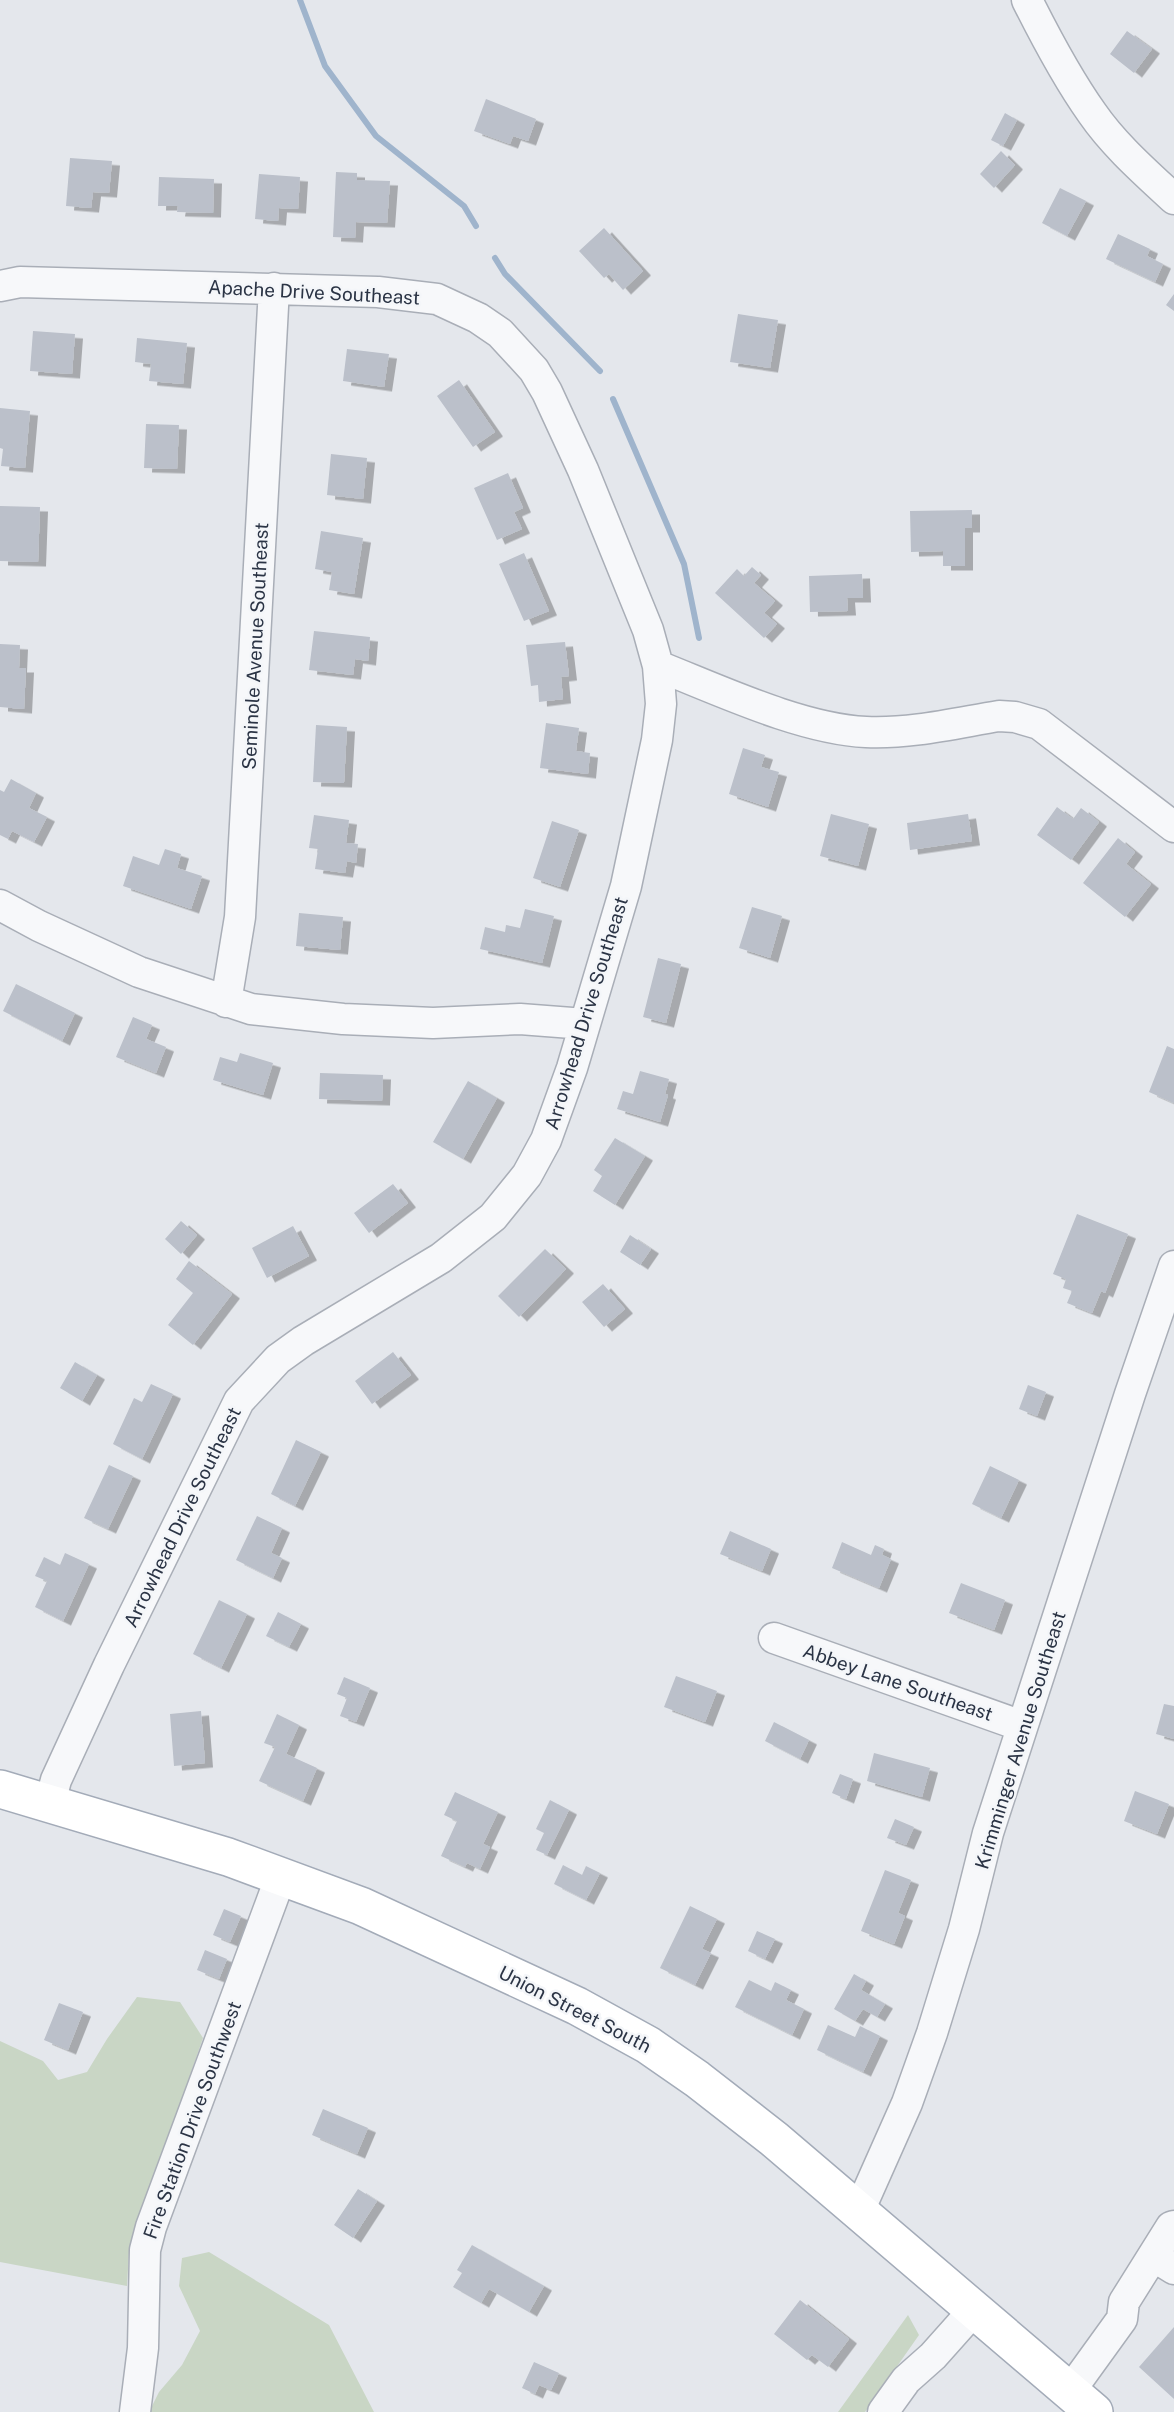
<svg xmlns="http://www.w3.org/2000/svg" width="1174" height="2412" font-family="'Public Sans',sans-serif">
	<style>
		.green { fill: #c9d6c5 }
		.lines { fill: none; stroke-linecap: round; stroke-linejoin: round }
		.stream { stroke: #9fb4cc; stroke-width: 6 }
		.building { fill: #bbc0ca; filter: url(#shadow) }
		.minor-casing { stroke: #a9aeb7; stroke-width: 33 }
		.major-casing { stroke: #a3abb8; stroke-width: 40 }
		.minor { stroke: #f7f8fa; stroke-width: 30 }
		.major { stroke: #fff; stroke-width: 37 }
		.labels { text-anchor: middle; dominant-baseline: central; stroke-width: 5; stroke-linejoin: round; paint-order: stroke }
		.street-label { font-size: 19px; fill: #2b3445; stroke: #f4f6f9 }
	</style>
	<defs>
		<filter id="shadow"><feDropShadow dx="8" dy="4.5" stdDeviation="0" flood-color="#0004"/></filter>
	</defs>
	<rect width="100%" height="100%" fill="#e4e7ec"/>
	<path class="green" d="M137,1997L180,2002L203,2038L129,2252L127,2286L0,2262V2041L43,2061L58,2080L87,2072L107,2039Z
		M209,2252L329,2325L374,2412H149L159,2392L182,2365L200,2331L179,2286L182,2258Z
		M908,2315L919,2335L865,2412H838Z"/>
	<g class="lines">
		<path class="stream" d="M300,0L325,66L376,136L464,206L476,226
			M495,258L505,274L600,371
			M613,399L684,564L699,638"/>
	</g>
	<path class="building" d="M1127,31L1152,49L1134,73L1110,54Z
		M486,99L536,119L528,141L513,136L510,144L474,131Z
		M1005,113L1017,120L1003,146L991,140Z
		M1001,151L1015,165L994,188L980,174Z
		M70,158L112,161L109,193L93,192L91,208L66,206Z
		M336,172L357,173V180L390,181L387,223L356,222L355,238L333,237Z
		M259,174L300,177L298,209L279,208L278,221L255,219Z
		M159,177L214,179L213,213L177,212L178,206H158Z
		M1060,188L1086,201L1067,236L1042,223Z
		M604,228L643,271L623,290L609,274L604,278L579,251Z
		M1118,234L1150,249L1147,256L1163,264L1155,282L1106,259Z
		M1174,294V311L1166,305Z
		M738,314L778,320L770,368L730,362Z
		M33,331L75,334L72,374L30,371Z
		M137,338L187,343L183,384L149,381L151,364L135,362Z
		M347,349L389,354L384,387L343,381Z
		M459,380L495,432L473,447L437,396Z
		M0,408L30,411L25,468L1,466L3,449L0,448Z
		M146,424L179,425L177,469L144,468Z
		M331,454L367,458L363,499L327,495Z
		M508,473L523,508L514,512L522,529L497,540L474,488Z
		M0,506L40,507L38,562L0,561Z
		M972,510V528H965V566H943V551L911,552L910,511Z
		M321,531L363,538L354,594L329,590L332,572L315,569Z
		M524,553L549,611L524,621L499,564Z
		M752,567L761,575L754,583L775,601L764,613L777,624L764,638L715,593L737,569L744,576Z
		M862,574L863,598H847L848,611L810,612L809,576Z
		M314,631L370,637L368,661L355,659L353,675L309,670Z
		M565,642L569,676L561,677L563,699L539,702L538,685L531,686L526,645Z
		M0,644L20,645L19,668H26L24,709L0,707Z
		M546,723L579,728L576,751L590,753L588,774L540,768Z
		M316,725L347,727L344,783L313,782Z
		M743,748L765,755L761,767L779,772L768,807L729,794Z
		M11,779L36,793L29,808L47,817L34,842L12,831L8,839L0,835V790L4,792Z
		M1057,807L1073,819L1081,808L1099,822L1071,860L1037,835Z
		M831,814L869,824L858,866L820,856Z
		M968,814L972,841L910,850L907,823Z
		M314,815L349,820L346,843L358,844L356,863L347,861L345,873L315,869L318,849L309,848Z
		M552,821L579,830L560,887L533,878Z
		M1118,838L1135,852L1126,864L1151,884L1125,917L1083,883Z
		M165,849L181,854L177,868L202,876L191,909L123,886L133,856L159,865Z
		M752,907L782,916L770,958L739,948Z
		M525,909L554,916L542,963L480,949L485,927L505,932L506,925L520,928Z
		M299,913L343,917L340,950L296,946Z
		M658,958L681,964L666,1023L643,1017Z
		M16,984L75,1013L62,1041L3,1011Z
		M133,1017L152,1025L146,1039L166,1047L156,1073L116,1057Z
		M1167,1046L1174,1049V1103L1149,1092Z
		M240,1053L273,1063L263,1095L213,1080L220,1057L237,1062Z
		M640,1071L669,1079L665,1094L668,1095L660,1122L617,1109L623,1091L633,1094Z
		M320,1073L383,1075L382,1101L319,1099Z
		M468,1081L497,1098L463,1159L433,1142Z
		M615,1138L645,1156L615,1205L593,1191L602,1176L594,1170Z
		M393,1184L408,1203L369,1233L354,1213Z
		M1077,1214L1128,1234L1105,1293L1101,1291L1092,1313L1067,1303L1072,1291L1063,1288L1066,1279L1053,1274Z
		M181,1221L197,1235L181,1254L165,1239Z
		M293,1226L309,1256L267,1278L252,1248Z
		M630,1235L651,1249L640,1265L620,1252Z
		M545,1249L566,1269L519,1317L498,1296Z
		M189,1261L232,1294L193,1345L168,1325L193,1293L176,1279Z
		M603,1284L625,1309L604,1327L582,1302Z
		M393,1352L411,1375L372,1404L355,1381Z
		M75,1362L97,1375L82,1401L60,1388Z
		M151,1384L173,1394L142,1459L113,1444L134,1398L142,1402Z
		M1028,1385L1046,1392L1037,1416L1019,1409Z
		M296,1440L321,1452L295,1506L271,1494Z
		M109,1465L133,1476L108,1529L84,1518Z
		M990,1466L1019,1480L1001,1518L972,1504Z
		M257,1516L282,1528L271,1553L282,1558L273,1578L236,1560Z
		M730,1531L771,1549L762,1571L720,1554Z
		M842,1542L871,1555L875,1545L884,1549L882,1555L891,1559L879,1588L832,1568Z
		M65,1553L89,1564L63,1621L35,1607L47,1581L35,1576L44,1557L60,1565Z
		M961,1583L1005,1600L994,1630L949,1613Z
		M219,1600L247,1614L221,1668L193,1654Z
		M278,1612L301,1624L289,1647L266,1636Z
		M676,1676L717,1691L705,1722L664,1707Z
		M344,1677L370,1688L356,1722L340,1716L347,1698L337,1694Z
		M1164,1704L1174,1706V1739L1156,1734Z
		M201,1711L205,1763L174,1766L170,1714Z
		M277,1714L299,1725L286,1754L317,1768L303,1801L259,1781L275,1747L264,1743Z
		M774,1722L809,1740L800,1759L765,1741Z
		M874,1753L930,1768L922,1797L867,1781Z
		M840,1774L853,1779L846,1799L832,1793Z
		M1135,1791L1169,1804L1157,1834L1124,1821Z
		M455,1792L498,1812L483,1844L490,1847L480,1869L467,1863L465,1867L441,1856L457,1821L444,1815Z
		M550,1800L569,1810L547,1855L536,1850L544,1833L536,1829Z
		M895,1819L914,1827L906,1845L887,1838Z
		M563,1865L582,1875L586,1866L600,1873L586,1900L554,1884Z
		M885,1870L911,1880L898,1913L905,1916L894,1944L861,1931Z
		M690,1906L717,1919L702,1949L711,1953L695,1985L660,1968Z
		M224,1909L241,1916L230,1942L213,1935Z
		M757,1931L775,1939L765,1959L748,1951Z
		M205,1950L227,1959L219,1979L197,1970Z
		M854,1974L866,1981L861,1990L885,2004L877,2017L863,2009L855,2021L834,2009Z
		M749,1980L771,1991L775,1982L791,1990L786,2000L804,2009L792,2035L735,2007Z
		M59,2003L83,2012L68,2050L44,2040Z
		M828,2025L855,2037L860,2026L880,2036L863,2072L817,2050Z
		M323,2109L368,2128L357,2154L312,2135Z
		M358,2189L377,2201L353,2238L334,2225Z
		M472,2245L544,2286L529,2312L489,2289L481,2303L453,2287L462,2273L457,2270Z
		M800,2300L849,2339L828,2367L812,2355L807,2360L774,2334Z
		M1174,2327V2399L1139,2367Z
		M534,2362L559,2373L551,2390L539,2385L535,2394L522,2388Z"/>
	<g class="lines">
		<defs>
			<path id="minor" d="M1027,0C1046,38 1067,78 1092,113C1114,145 1145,172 1174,199
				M0,286L20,282L378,292L437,299L478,318L500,333L534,370L547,392L583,470L648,630L658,666L661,704L657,740L626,886L572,1068L546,1140L527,1175L493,1217L441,1258L303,1341L278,1359L239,1401L109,1665L56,1780L50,1803
				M658,666C719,690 801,729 866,732C911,734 956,723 999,716L1015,717L1039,724L1174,827
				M0,905L39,926L139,972L251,1009L343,1019L433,1023L520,1019L585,1024
				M226,1002L240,917L274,288
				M774,1638L1022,1726
				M859,2211L907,2103L932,2033L964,1929L988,1833L1130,1394L1174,1266
				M1153,2256L1174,2269
				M1070,2391L1122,2319L1124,2302L1171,2227L1174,2226
				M135,2412L143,2348L145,2250L151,2227L281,1876
				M883,2412L906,2380L933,2356L974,2310"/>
			<path id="major" d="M0,1789L228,1857L361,1906L577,2006L648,2045L697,2079L774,2139L1094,2412"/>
		</defs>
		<use href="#minor" class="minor-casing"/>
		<use href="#major" class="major-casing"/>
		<use href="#minor" class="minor"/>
		<use href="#major" class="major"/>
	</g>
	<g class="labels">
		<g class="street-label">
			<text transform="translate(314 292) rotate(3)">Apache Drive Southeast</text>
			<text transform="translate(255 646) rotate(-87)">Seminole Avenue Southeast</text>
			<text transform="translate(586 1013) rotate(-73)">Arrowhead Drive Southeast</text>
			<text transform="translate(182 1517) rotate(-64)">Arrowhead Drive Southeast</text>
			<text transform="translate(898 1682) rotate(19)">Abbey Lane Southeast</text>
			<text transform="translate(1020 1740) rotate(-73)">Krimminger Avenue Southeast</text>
			<text transform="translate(575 2009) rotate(27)">Union Street South</text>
			<text transform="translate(192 2120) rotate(-70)">Fire Station Drive Southwest</text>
		</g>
	</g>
</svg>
